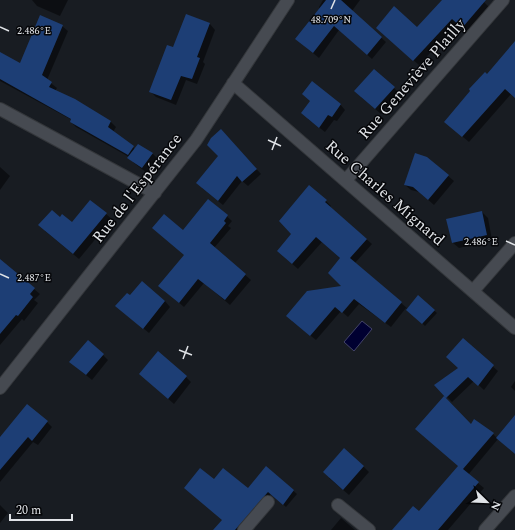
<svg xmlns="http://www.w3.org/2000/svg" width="515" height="530" font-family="Spectral,serif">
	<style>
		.water { fill: #000031; stroke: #434468 }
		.shadow { fill: #0007 }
		.building { fill: #1d3e75 }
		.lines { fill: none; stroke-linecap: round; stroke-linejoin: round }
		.street-casing { stroke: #34373b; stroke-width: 14 }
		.street { stroke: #464a51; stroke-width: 12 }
		.ticks { fill: none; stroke: #e0e3e7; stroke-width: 1.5 }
		.labels { text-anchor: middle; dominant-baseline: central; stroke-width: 3; stroke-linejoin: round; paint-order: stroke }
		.street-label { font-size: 16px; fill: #e0e3e7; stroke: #050609 }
		.ticks-label { font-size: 10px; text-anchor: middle; fill: #e0e3e7; stroke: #050609; stroke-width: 3; stroke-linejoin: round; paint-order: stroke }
	</style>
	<rect width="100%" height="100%" fill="#181c22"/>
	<path class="water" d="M362,321L372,329L354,351L344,342Z"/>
	<path class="shadow" d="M32,0H68L60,16L37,6Z
		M323,0H360L352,11L386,42L372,59L339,30L319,58L302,44L320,9L319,7Z
		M443,0H482L489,7L467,32L457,24L419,65L382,33L417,29Z
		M187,15L210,24L215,30L203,62L205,64L197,84L186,80L176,105L156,97L150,91L173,48Z
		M62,26L68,31L47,80L57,88L55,91L110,121L116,127L113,132L135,149L138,145L153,154L158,159L147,173L134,163L129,157L76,127L71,122L72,120L0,81V66L20,65Z
		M515,43V97L511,94L469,142L451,127L487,75Z
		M394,88L399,93L381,114L361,97Z
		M340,104L345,110L337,121L334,120L325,132L308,119Z
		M226,135L261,174L248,186L242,181L223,205L202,188L219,156Z
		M427,158L454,181L434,205L419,192L411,190L405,185Z
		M0,167L10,176L0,190Z
		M209,200L232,221L228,226L231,228L214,248L251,280L230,305L204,283L184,307L165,291L185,255L183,231Z
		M90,201L112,219L79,259L45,231L60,218L72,224Z
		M326,201L331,206L330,207L372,244L355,263L408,309L418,296L437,313L425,326L406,308L391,327L359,304L348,317L341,311L316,340L292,321L343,287L341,259L322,242L298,269L283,256L292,234Z
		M482,212L488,218L492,240L459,248L453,243L448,220Z
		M5,265L40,294L34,300L38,303L24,321L22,319L0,345V271Z
		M131,296L165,301L170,307L149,333L122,311Z
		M463,340L498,371L484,390L474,381L452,402L435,385L459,368Z
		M103,355L108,360L92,380L76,367Z
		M186,377L191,382L174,404L149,382Z
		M515,381V391L511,387Z
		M515,416V454L498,439L468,475L484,488L448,530H394L419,512L459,466L471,425L493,434L497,438Z
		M47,422L52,427L38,445L33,442L0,482V439Z
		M363,466L369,472L349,495L329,478Z
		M267,468L297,494L286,507L271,494L240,530H214Z
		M0,505L8,513L0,523Z
		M341,518L355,530H331Z"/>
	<path class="building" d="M326,0H341L382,37L367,55L334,26L313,53L295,39Z
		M442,0H486L462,28L452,19L413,61L376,28L394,6L417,27Z
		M186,14L210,23L197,57L200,58L192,79L181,76L171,100L149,92L167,45L173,47Z
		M40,15L63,25L42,75L52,82L49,87L75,99L111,121L108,127L134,146L128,155L70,122L71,119L0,79V52L20,63Z
		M515,41V98L505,89L462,137L444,122L470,91L469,89L485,72L487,74Z
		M374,69L395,87L375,109L354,91Z
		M312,81L341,104L332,117L328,115L319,128L301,113L310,101L302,94Z
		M221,129L257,169L242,182L237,176L218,201L196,183L218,156L207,145L211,138Z
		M138,144L153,153L142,168L127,158Z
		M415,153L427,157L449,175L428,200L413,187L404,185Z
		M309,185L327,200L325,202L367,239L350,258L402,302L385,323L354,299L342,313L335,307L310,336L286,316L307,291L341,286L328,273L340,258L316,237L292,264L277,251L291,234L279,221Z
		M208,199L228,215L224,221L226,223L210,243L246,274L225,300L198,279L179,303L158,286L184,255L152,228L164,214L183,230Z
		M90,200L107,213L73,254L38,225L52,210L60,217L62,214L72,222Z
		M482,211L487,235L452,243L446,219Z
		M0,259L35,288L30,294L33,297L18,316L16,315L0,334Z
		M142,281L165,301L143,329L115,306L127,293L130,295Z
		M418,295L435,310L422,324L406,310Z
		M463,338L494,365L478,386L468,377L446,398L434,385L458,368L446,357Z
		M88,340L104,354L86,375L69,362Z
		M158,351L187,376L168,399L139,374Z
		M444,396L471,424L474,419L494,433L463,469L479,482L438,530H392L413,506L419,511L458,466L415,429Z
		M27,404L48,421L32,441L28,437L0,470V437Z
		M515,415V454L496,438Z
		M344,448L364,466L343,490L323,472Z
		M266,466L294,490L283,505L268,492L235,530H213L222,520L184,488L200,468L214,479L223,468L248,488Z"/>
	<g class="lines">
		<defs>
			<path id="street" d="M233,83L515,328
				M0,109L155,193
				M346,180L503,0
				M473,291L515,243
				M0,388L196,140L288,0
				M338,505L369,530
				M244,530L268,502
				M485,530L515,496"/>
		</defs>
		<use href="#street" class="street-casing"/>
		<use href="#street" class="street"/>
	</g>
	<path class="ticks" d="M331,9L335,0M0,27L9,31M268,140L281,146M272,150L277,137M506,241L515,245M0,274L9,278M179,350L192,355M183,359L188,346"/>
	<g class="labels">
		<g class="street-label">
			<text transform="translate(412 79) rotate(-49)">Rue Geneviève Plailly</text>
			<text transform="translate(137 188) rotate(-52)">Rue de l'Espérance</text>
			<text transform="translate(385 193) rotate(41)">Rue Charles Mignard</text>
		</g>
	</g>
	<g class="ticks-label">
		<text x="331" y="23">48.709°N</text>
		<text x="34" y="34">2.486°E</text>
		<text x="481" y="245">2.486°E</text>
		<text x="34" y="281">2.487°E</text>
	</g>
	<g transform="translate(487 502) rotate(113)" stroke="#050609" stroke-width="3" paint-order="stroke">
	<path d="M0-3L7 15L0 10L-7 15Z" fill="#e0e3e7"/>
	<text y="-6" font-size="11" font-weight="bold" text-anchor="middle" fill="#e0e3e7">N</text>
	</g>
	<path d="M10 514v6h62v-6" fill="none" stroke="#e0e3e7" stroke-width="2"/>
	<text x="16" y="514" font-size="12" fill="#e0e3e7" stroke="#050609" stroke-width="3" paint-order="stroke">20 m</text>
</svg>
